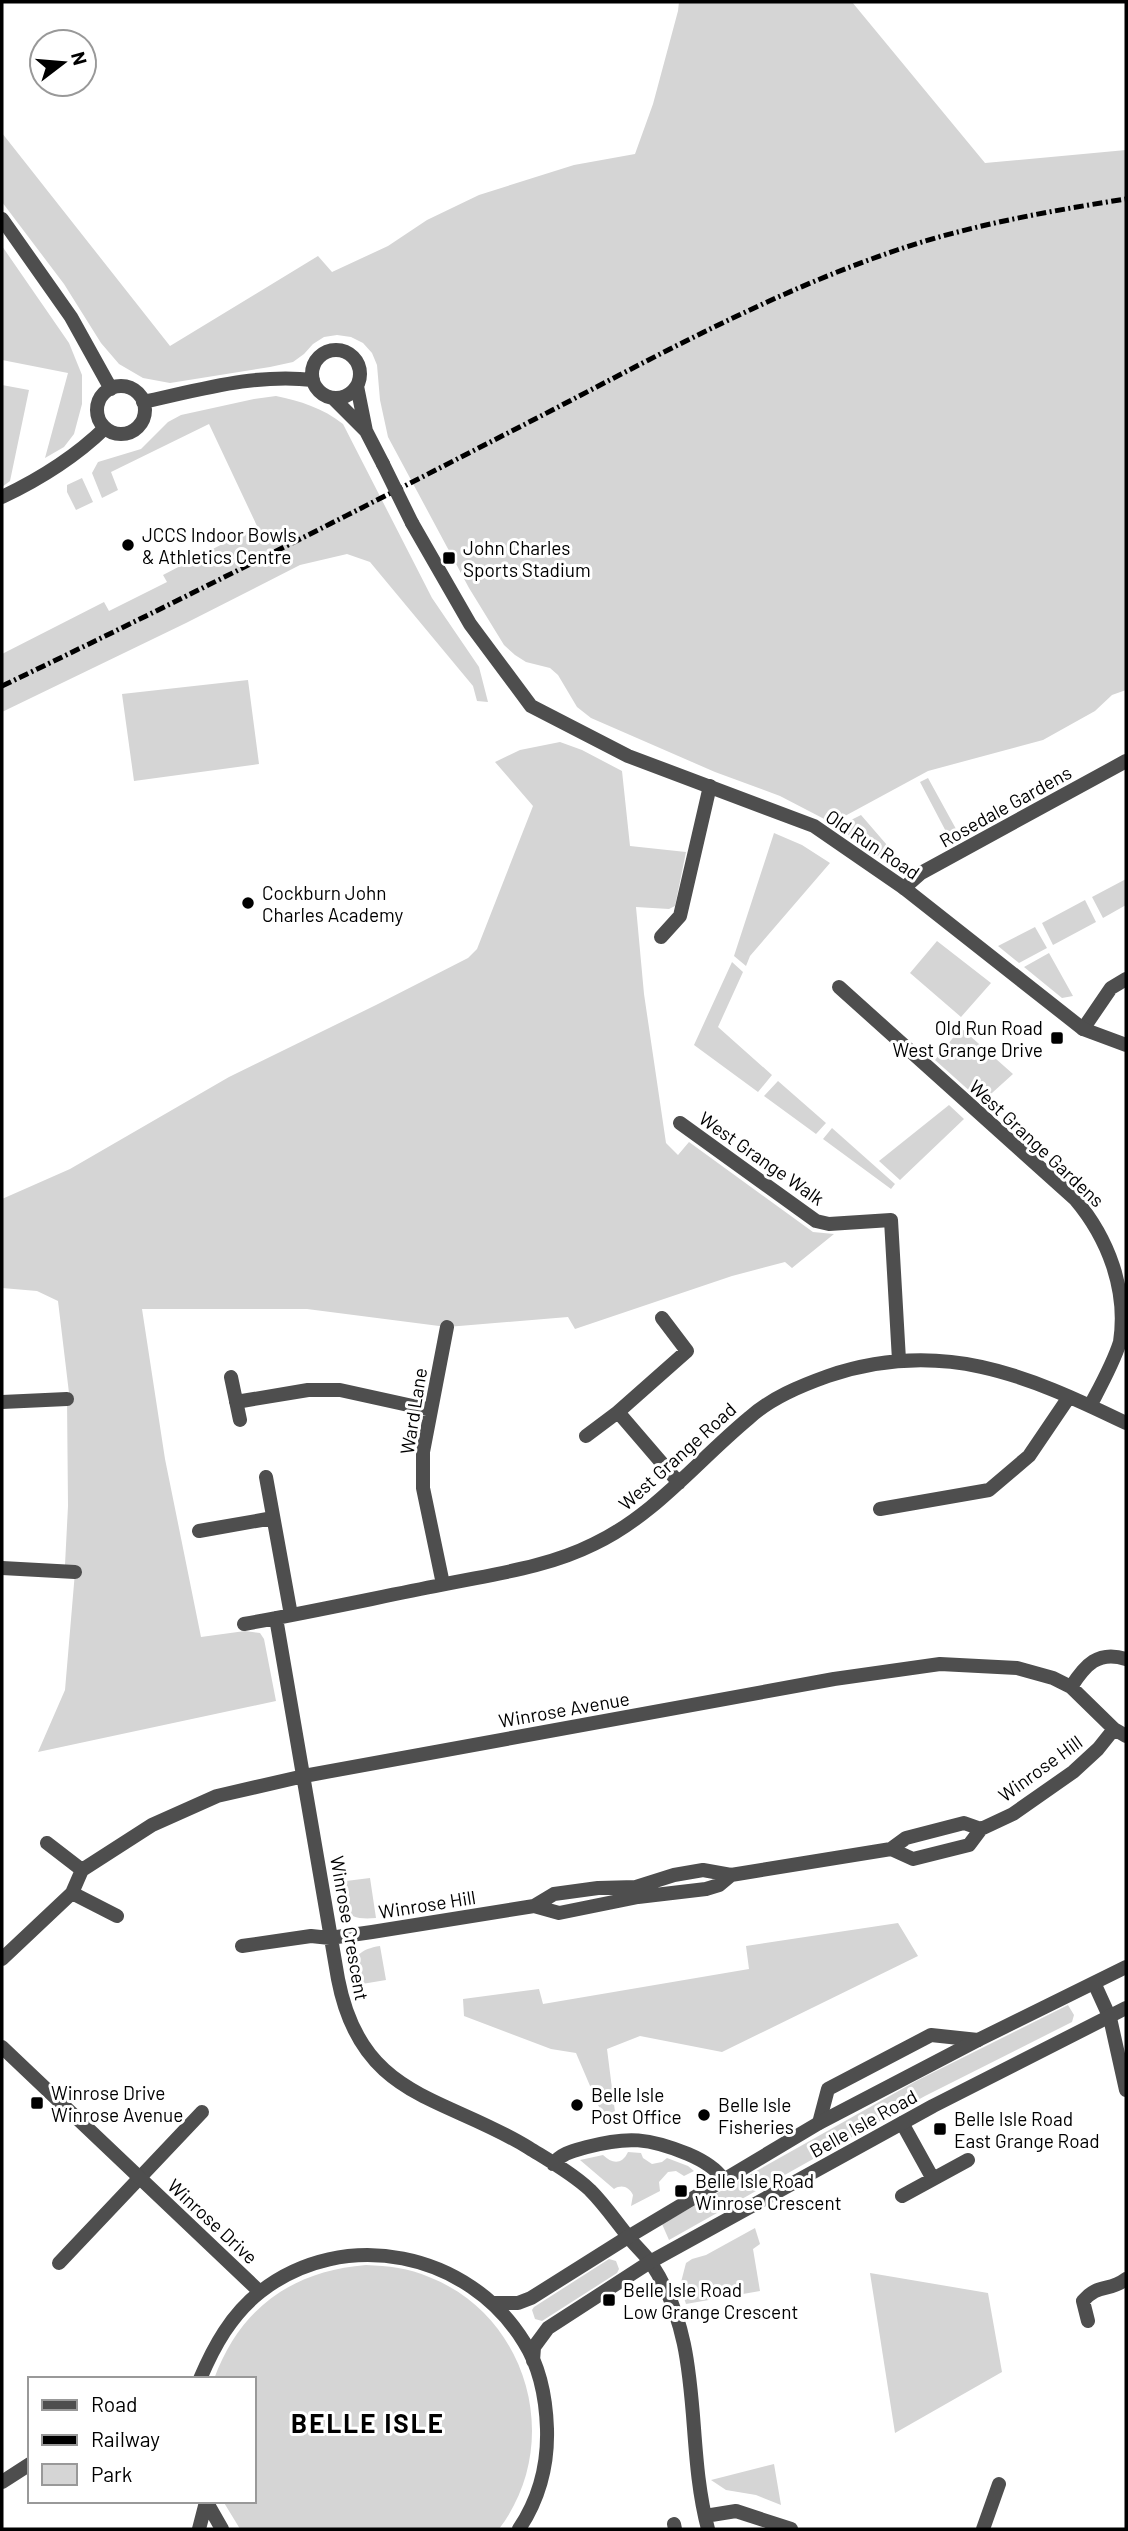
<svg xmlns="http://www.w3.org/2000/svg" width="1128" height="2531" font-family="Barlow,sans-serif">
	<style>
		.green { fill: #d5d5d5 }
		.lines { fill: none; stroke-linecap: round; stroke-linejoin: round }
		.minor { stroke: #4e4e4e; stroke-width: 14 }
		.tertiary { stroke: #4e4e4e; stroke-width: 14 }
		.rail { stroke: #000; stroke-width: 5; stroke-dasharray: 10 3.5 2 3.5; stroke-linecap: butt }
		.tertiary-bridge { stroke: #4e4e4e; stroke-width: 14 }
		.poi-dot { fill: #000; stroke: #fff; stroke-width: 2.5 }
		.labels { text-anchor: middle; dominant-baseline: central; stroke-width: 6; stroke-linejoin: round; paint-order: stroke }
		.poi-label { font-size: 19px; fill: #000; stroke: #fff; text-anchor: start }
		.street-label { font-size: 19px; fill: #000; stroke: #fff }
		.district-label { font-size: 26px; font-weight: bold; letter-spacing: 2px; fill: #000; stroke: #fff }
	</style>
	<rect width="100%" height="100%" fill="#fff"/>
	<path class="green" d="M679,2H852L985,163L1126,150V690L1112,695L1095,711L1043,740L928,771L832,823L780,796L715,772L591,718L577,707L558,675L550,668L526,662L515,655L504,645L469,588L388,437L380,400L377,365L372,353L363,343L351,337L337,335L324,337L313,344L304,354L293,362L270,367L170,383L143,378L119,364L101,343L64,284L2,202V133L170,346L318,256L332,272L388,246L427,220L479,195L574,165L635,154L653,104L678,11Z
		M2,246L69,343L82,375V404L74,434L64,447L45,458L68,373L2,360Z
		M2,385L29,390L10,481L2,487Z
		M276,396C300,401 323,408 343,424L432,598L479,667L488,702L477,701L473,686L370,562L347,554L300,565L186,623L2,712V654L104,602L109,611L167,582L163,575L257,526L209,424L111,472L118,490L102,498L92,473L98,462L141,449L168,422L181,415L254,399Z
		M82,478L93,502L76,510L67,492V485Z
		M248,680L259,764L134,781L122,694Z
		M560,742L582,750L622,771L630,846L686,852L675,906L669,909L636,907L644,994L666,1143L678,1155L689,1142L813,1232L834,1234L792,1268L785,1262L732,1276L575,1329L568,1317L447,1327L307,1309H142L165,1459L201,1637L245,1631L260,1633L264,1639L276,1701L38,1752L65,1690L75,1572L65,1565L68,1506L67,1399L69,1393L58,1301L37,1291L2,1288V1199L70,1169L229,1077L376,1005L468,958L477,949L533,806L495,762L520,750Z
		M928,778L961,838L952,843L920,782Z
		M861,815L906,867L895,868L837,827Z
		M774,833L802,845L830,863L750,956L746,966L734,956Z
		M1126,879V905L1103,918L1092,897Z
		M1085,900L1096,922L1053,945L1042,923Z
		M1035,927L1047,948L1019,963L998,946Z
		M937,941L991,983L961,1017L910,973Z
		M1049,953L1073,996L1062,998L1024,967Z
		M732,962L743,972L718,1027L772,1075L758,1092L694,1045Z
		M961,1028L1013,1074L982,1102L935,1060Z
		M778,1081L826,1123L816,1134L764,1096Z
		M949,1105L964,1119L900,1180L879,1161Z
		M832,1128L895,1184L891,1189L823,1139Z
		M370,1878L376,1918C344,1921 343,1909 338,1882Z
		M898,1923L918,1956L722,2052L640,2036L607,2049L616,2120L605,2121L576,2053L551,2049L464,2016L463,1999L539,1989L543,2004L749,1969L746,1946Z
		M380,1946L386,1980L356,1985C352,1961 354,1950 380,1946Z
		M1068,2005L1074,2015L1072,2022L925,2096L669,2240L662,2224L918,2080Z
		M628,2152L641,2153L643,2158L652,2164L662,2162L667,2158L688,2166L694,2171L684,2176L676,2171L668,2172L659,2182L660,2191L631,2206L633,2195C629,2187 622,2184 614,2189L580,2160L603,2155C612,2164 622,2165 628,2152Z
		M755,2228L760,2244L753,2249L760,2291L686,2304L680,2286L686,2263L692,2259L706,2255Z
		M609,2259L616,2261L619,2269L617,2273L542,2321L535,2319L532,2310L534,2307Z
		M366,2265C388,2266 409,2268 429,2277C529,2316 564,2444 499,2529H240L223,2501H254V2379H214C240,2308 292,2271 366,2265Z
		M870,2273L988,2293L1002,2372L895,2433Z
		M774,2464L781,2505L756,2495L726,2490L711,2480Z"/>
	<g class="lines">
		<path class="minor" d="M2,497C40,479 74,458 105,428
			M904,888L921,873L1126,761
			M661,937L680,916L710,786
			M839,987L1075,1199C1108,1238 1128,1290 1120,1342C1113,1364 1101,1385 1090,1406
			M1083,1029L1111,988L1126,979
			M680,1123L816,1221L829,1224L891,1220L899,1360
			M662,1318L687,1351L618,1412L679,1483
			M231,1377L240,1420
			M2,1402L67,1399
			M236,1402L308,1390H340L431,1410
			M586,1436L618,1412
			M266,1477L291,1615
			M880,1509L989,1490L1029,1456L1069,1397
			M199,1531L273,1518
			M2,1568L75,1572
			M443,1584L423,1488V1452L447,1327
			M276,1618L338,1979C361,2099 443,2095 529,2148C550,2161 573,2174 590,2190C604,2204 615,2220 627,2235C634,2245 644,2253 651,2263C706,2346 684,2439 708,2529
			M244,1624C310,1612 375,1598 441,1585C493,1574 546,1568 594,1544C655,1515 697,1461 749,1418C771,1398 800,1386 828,1376C940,1338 1025,1374 1126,1423
			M1071,1687C1085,1665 1098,1650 1126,1659
			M47,1843L82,1870
			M891,1849L913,1859L969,1845L981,1829L1013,1814L1073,1772L1098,1749L1114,1729
			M72,1893L117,1916
			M534,1906L559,1913L638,1897L706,1889L719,1885L731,1875
			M242,1946L311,1936L330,1938L372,1932L534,1906L554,1894L598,1888L636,1887L674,1875L703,1870L731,1875L891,1849L906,1838L964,1823L981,1829
			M2,1959L72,1893L82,1870L152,1825L217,1796L304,1776L834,1679L940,1664L1017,1668L1053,1678L1071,1687L1114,1729L1126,1736
			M1095,1985L1110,2018L1126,2090
			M819,2123L828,2089L931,2035L978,2040
			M902,2123L933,2179
			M553,2164C562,2153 573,2151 587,2147C628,2136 649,2138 688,2154C702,2160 715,2167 723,2179
			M902,2196L968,2160
			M59,2263L202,2112
			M1088,2321L1083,2301C1098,2283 1109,2292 1126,2279
			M2,2482L30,2464
			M705,2516L736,2511L791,2529
			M674,2524L675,2529
			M983,2529L999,2484"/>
		<path class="tertiary" d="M2,219L71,317L111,389
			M312 374a24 24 0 1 1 48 0a24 24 0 1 1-48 0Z
			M357,386L366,431L383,464
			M97 410a24 24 0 1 1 48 0a24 24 0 1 1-48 0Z
			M333,398L365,430
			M143,402C199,390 256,373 313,380
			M412,523L470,624L531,706L628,756L814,826L904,888L1083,1029L1126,1045
			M2,2047L260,2292
			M493,2303H518L531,2298L628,2237L819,2123L978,2040L1126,1967
			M533,2361L534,2347L548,2328L650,2262L933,2106L1126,2008
			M200,2379C214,2346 231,2315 260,2292C344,2226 469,2252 524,2342C540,2367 546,2399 547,2429C548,2464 539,2499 519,2529
			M206,2501L222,2529
			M199,2529L206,2502"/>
		<path class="rail" d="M2,686C169,606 335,522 500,437C630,371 758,297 897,250C971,225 1049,211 1126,199"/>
		<path class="tertiary-bridge" d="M383,464L412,523"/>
	</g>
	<g class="poi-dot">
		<circle cx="128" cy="545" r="7"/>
		<rect x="442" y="551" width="14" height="14" rx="3.5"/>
		<circle cx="248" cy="903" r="7"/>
		<rect x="1050" y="1031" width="14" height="14" rx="3.5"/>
		<rect x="30" y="2096" width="14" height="14" rx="3.5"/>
		<circle cx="577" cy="2105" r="7"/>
		<circle cx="704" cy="2115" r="7"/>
		<rect x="933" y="2122" width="14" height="14" rx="3.5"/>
		<rect x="674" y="2184" width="14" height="14" rx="3.5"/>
		<rect x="602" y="2293" width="14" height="14" rx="3.5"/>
	</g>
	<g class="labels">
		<g class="poi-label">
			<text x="142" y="534">JCCS Indoor Bowls<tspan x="142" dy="22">&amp; Athletics Centre</tspan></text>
			<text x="463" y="547">John Charles<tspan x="463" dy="22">Sports Stadium</tspan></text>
			<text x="262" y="892">Cockburn John<tspan x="262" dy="22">Charles Academy</tspan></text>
			<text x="1043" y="1027" text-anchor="end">Old Run Road<tspan x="1043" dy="22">West Grange Drive</tspan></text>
			<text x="51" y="2092">Winrose Drive<tspan x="51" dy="22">Winrose Avenue</tspan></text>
			<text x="591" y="2094">Belle Isle<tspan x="591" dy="22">Post Office</tspan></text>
			<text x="718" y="2104">Belle Isle<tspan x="718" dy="22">Fisheries</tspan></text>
			<text x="954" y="2118">Belle Isle Road<tspan x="954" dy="22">East Grange Road</tspan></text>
			<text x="695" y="2180">Belle Isle Road<tspan x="695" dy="22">Winrose Crescent</tspan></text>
			<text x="623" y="2289">Belle Isle Road<tspan x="623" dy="22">Low Grange Crescent</tspan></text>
		</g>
		<g class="street-label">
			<text transform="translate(1005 806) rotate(-29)">Rosedale Gardens</text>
			<text transform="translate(873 844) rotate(34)">Old Run Road</text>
			<text transform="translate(1037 1143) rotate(43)">West Grange Gardens</text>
			<text transform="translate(762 1158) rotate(35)">West Grange Walk</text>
			<text transform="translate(413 1411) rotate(-81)">Ward Lane</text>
			<text transform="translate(677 1456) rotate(-42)">West Grange Road</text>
			<text transform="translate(564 1709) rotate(-10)">Winrose Avenue</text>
			<text transform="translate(1040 1768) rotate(-36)">Winrose Hill</text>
			<text transform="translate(427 1904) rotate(-9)">Winrose Hill</text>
			<text transform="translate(350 1928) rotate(80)">Winrose Crescent</text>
			<text transform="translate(863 2123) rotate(-29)">Belle Isle Road</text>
			<text transform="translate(213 2221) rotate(43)">Winrose Drive</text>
		</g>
		<g class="district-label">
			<text x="368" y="2422">BELLE ISLE</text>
		</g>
	</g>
	<rect width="1128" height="2531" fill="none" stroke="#000000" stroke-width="7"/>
	<rect x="28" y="2377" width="228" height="126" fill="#ffffff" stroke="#999999" stroke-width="2"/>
	<rect x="42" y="2400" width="35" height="10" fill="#4e4e4e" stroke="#999999" stroke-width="2"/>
	<text x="91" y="2412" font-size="21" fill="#000000">Road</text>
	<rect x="42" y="2435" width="35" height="10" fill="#000000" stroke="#999999" stroke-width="2"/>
	<text x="91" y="2447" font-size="21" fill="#000000">Railway</text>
	<rect x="42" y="2464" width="35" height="21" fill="#d5d5d5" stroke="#999999" stroke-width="2"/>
	<text x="91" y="2482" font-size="21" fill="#000000">Park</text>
	<g transform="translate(63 63) rotate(74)"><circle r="33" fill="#ffffff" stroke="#999999" stroke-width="2"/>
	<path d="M0-5L12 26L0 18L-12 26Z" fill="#000000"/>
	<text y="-10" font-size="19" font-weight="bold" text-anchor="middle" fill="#000000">N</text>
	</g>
</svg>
